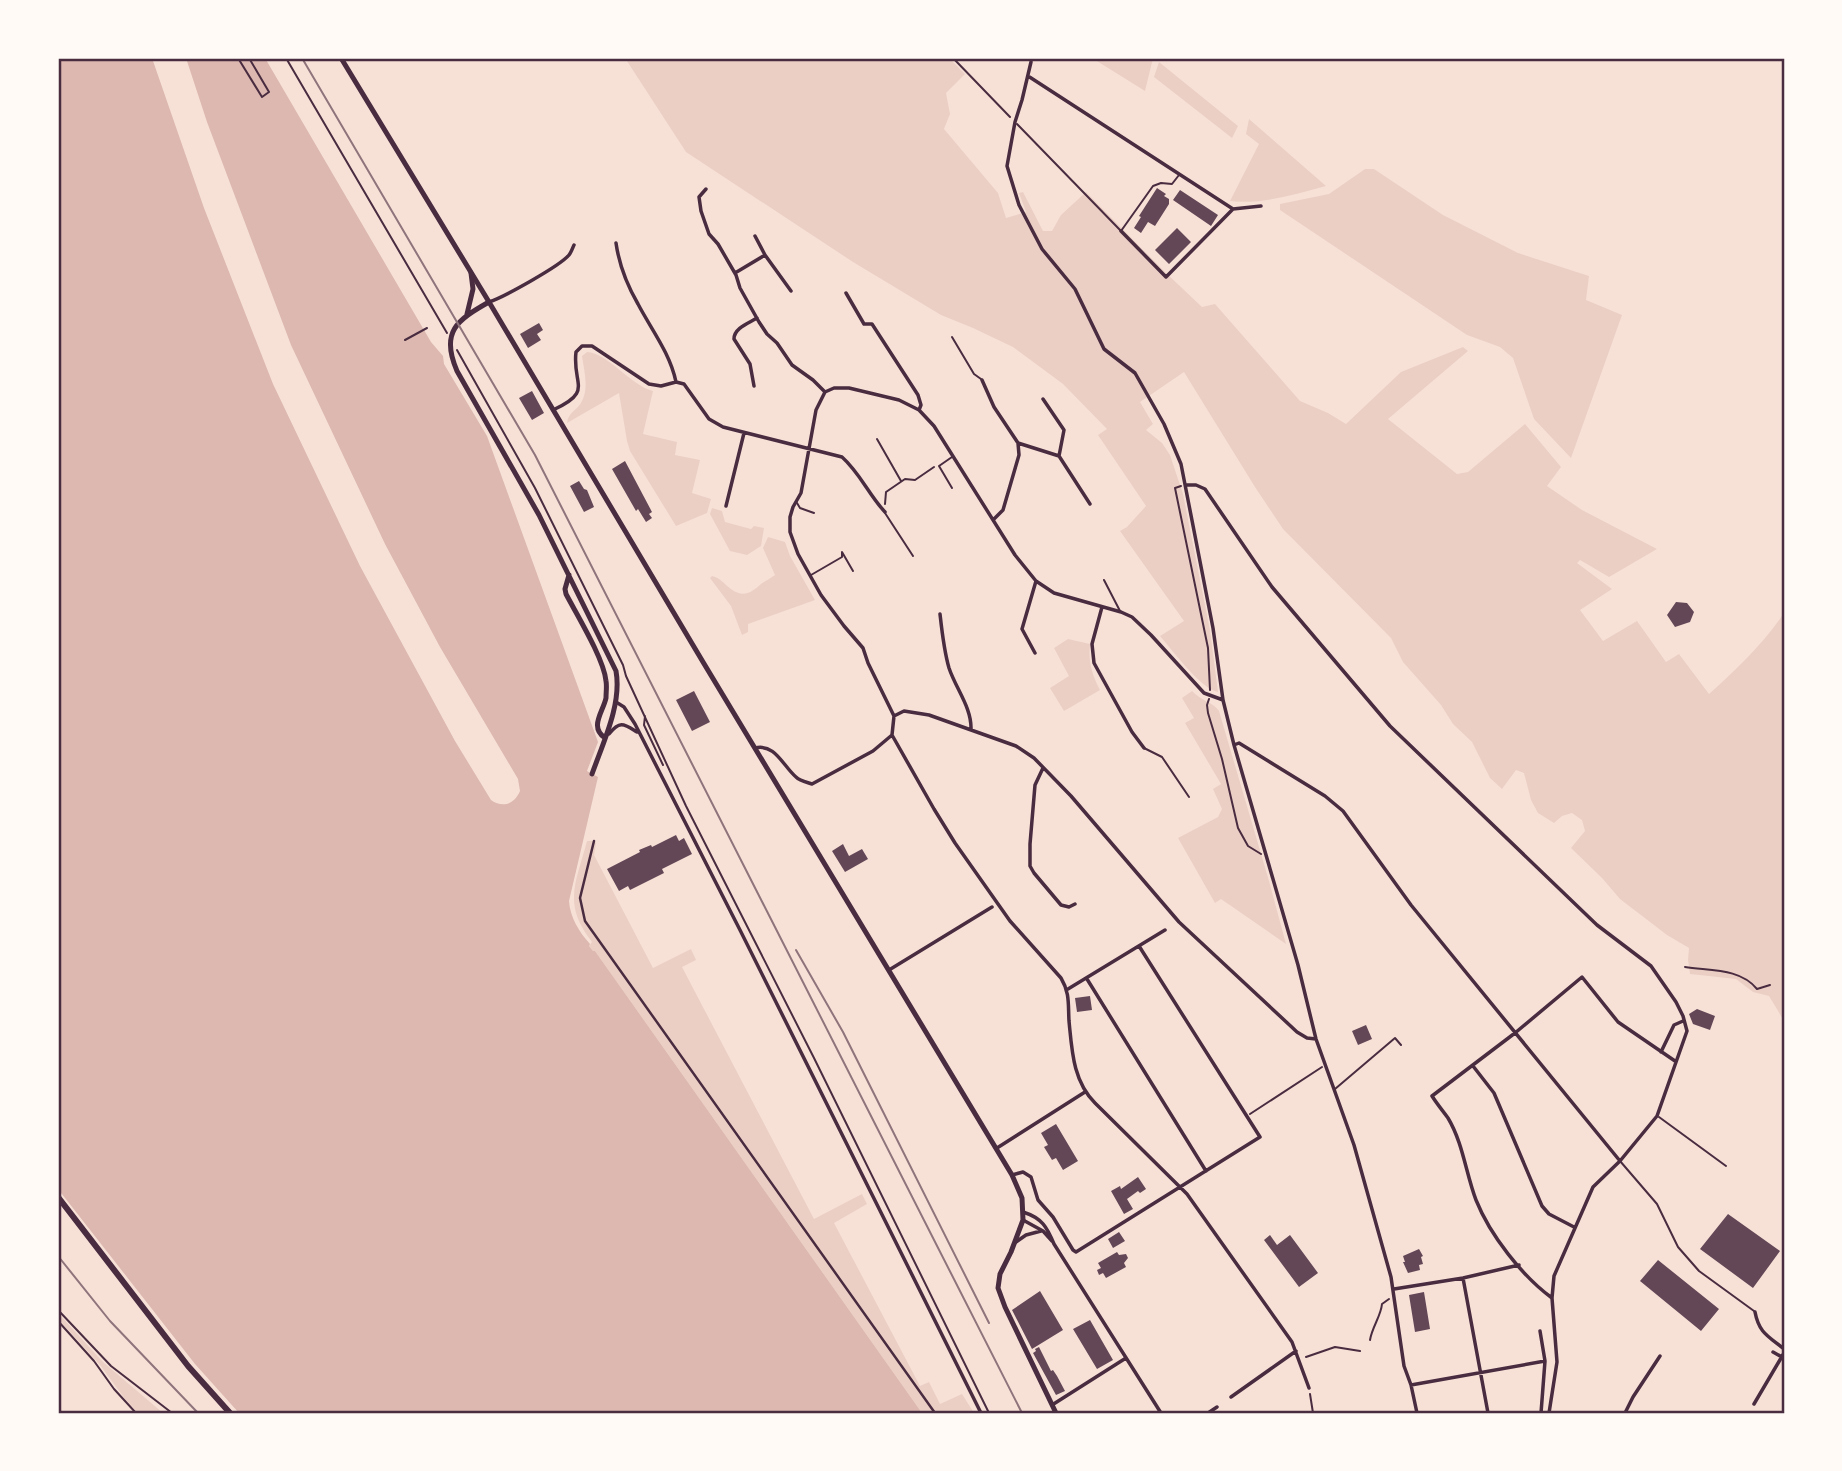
<svg xmlns="http://www.w3.org/2000/svg" width="1842" height="1471" font-family="Cabin,sans-serif">
	<style>
		.green { fill: #ebcfc5 }
		.water { fill: #dcb8b0 }
		.building { fill: #644757 }
		.lines { fill: none; stroke-linecap: round; stroke-linejoin: round }
		.path { stroke: #4a2c40; stroke-width: 2 }
		.service { stroke: #4a2c40; stroke-width: 2 }
		.pedestrian { stroke: #4a2c40; stroke-width: 2.5 }
		.minor { stroke: #4a2c40; stroke-width: 3.5 }
		.tertiary { stroke: #4a2c40; stroke-width: 5 }
		.secondary { stroke: #4a2c40; stroke-width: 5 }
		.primary { stroke: #4a2c40; stroke-width: 6 }
		.rail { stroke: #8f747c; stroke-width: 2 }
		.neatline { fill: none; stroke: #4a2c40; stroke-width: 2.5 }
	</style>
	<rect width="100%" height="100%" fill="#f7e1d7"/>
	<path class="green" d="M625,58H949L965,74L946,93L950,114L944,129L998,193L1006,218L1026,212L1019,193L1023,192L1043,231H1052L1061,215L1086,192L1165,272L1202,307L1215,304L1300,401L1328,413L1346,424L1401,372L1463,347L1468,351L1388,419L1457,474L1468,472L1525,424L1561,467L1547,486L1582,510L1657,549L1609,577L1580,560L1577,563L1612,589L1580,610L1603,641L1637,621L1666,662L1679,654L1709,694C1737,669 1763,644 1784,613V1021L1769,996L1753,992L1736,979L1690,974L1688,960L1689,948L1667,935L1620,899L1602,878L1571,848L1585,831L1582,820L1572,813L1562,816L1554,823L1538,813L1531,800L1524,773L1516,770L1502,789L1490,778L1472,742L1453,724L1441,705L1403,662L1391,638L1283,529L1255,487L1184,372L1140,402L1153,424L1146,430L1162,443L1170,455L1183,494L1210,630L1218,692C1201,689 1172,650 1160,636L1184,621L1120,531L1127,527L1146,506L1098,435L1107,429L1063,384L1013,347L973,328L941,315L853,262L686,152Z
		M1092,58H1153L1145,91Z
		M1159,62L1238,126L1232,138L1154,77Z
		M1249,119L1326,186C1295,194 1263,205 1230,201L1259,144L1246,134Z
		M1365,169H1374L1443,215L1518,253L1589,276L1586,300L1622,315L1571,458L1534,419L1513,358L1500,347L1467,335L1280,210V204L1329,194Z
		M587,352C608,353 630,385 653,391L643,434L677,442L675,455L700,460L692,493L711,499L707,513L676,526L630,451L627,441L619,393L567,423C568,412 578,410 582,401C589,387 584,371 582,356Z
		M712,508L722,511L725,522L751,529L754,526L764,528L761,546L747,555L730,551L710,514Z
		M768,537L785,542L790,556L815,600L748,624V632L742,635L731,606L710,578L712,576C721,578 724,584 731,589C743,598 751,593 761,584C765,581 771,578 775,575L763,548Z
		M1068,639L1090,644C1088,661 1092,675 1100,690L1064,711L1050,688L1069,676L1054,648Z
		M1192,691C1201,701 1213,702 1219,711L1269,881L1286,944L1221,899L1215,903L1178,838L1218,817L1222,809L1213,789L1221,784L1185,723L1194,718L1182,698Z
		M587,841H594L596,843L594,855L653,968L691,949L696,960L682,967L814,1219L862,1194L867,1204L834,1223L920,1386L929,1382L940,1404L962,1394L974,1413H922L595,951H593L589,946L592,942C562,904 576,883 587,841Z
		M58,1313L103,1362L163,1413H138L125,1399L100,1365L58,1319Z"/>
	<path class="water" d="M58,58H152L204,208L273,384L360,566L455,741L491,800C502,808 514,805 520,791L518,779L440,647L385,544L291,345L207,122L186,58H265L431,342L443,356L444,364L487,436L598,742L587,771L598,777L569,901C570,917 579,932 590,944L589,946L593,951H595L922,1413H239L195,1364L58,1189Z"/>
	<path class="building" d="M1157,188L1166,194L1164,196L1169,199V204L1155,226L1148,222L1141,233L1134,228L1141,217L1139,216Z
		M1180,190L1218,215L1211,226L1173,200Z
		M1177,228L1191,242L1169,264L1155,250Z
		M539,323L543,330L537,334L541,340L528,348L520,334Z
		M532,391L544,413L532,420L519,398Z
		M625,461L652,512L649,514L652,518L646,522L638,509L636,511L612,469Z
		M579,481L584,489L587,490L594,507L584,512L570,486Z
		M1676,602L1687,603L1694,612L1690,622L1675,627L1667,615Z
		M694,691L710,722L692,731L676,700Z
		M676,835L679,841L684,838L692,854L662,869L664,873L630,890L628,886L619,891L607,869L640,852L639,850L651,845L652,847Z
		M843,844L849,856L862,849L868,859L845,872L832,851Z
		M1090,996L1092,1010L1077,1012L1075,998Z
		M1697,1009L1715,1016L1710,1030L1693,1024L1689,1014Z
		M1366,1025L1372,1039L1358,1045L1352,1031Z
		M1056,1124L1078,1161L1063,1170L1056,1158L1052,1160L1044,1147L1048,1145L1041,1133Z
		M1138,1177L1146,1189L1140,1193L1138,1191L1127,1199L1133,1209L1124,1214L1111,1191L1120,1186L1121,1189Z
		M1728,1214L1780,1251L1753,1288L1700,1249Z
		M1119,1232L1125,1241L1113,1248L1108,1239Z
		M1270,1235L1277,1245L1290,1235L1318,1273L1299,1287L1264,1240Z
		M1419,1249L1423,1256L1421,1257L1423,1264L1419,1265L1420,1270L1408,1273L1403,1262H1405L1403,1256Z
		M1117,1252L1119,1255L1126,1254L1128,1258L1124,1263L1126,1267L1106,1278L1103,1273L1099,1275L1097,1270L1101,1268L1098,1263Z
		M1658,1260L1719,1309L1701,1331L1640,1281Z
		M1040,1291L1063,1330L1032,1349L1012,1310Z
		M1424,1292L1430,1329L1415,1332L1409,1295Z
		M1090,1320L1113,1360L1097,1369L1073,1329Z
		M1039,1347L1051,1371L1053,1370L1057,1376L1065,1391L1056,1395L1033,1353L1036,1351L1035,1349Z"/>
	<g class="lines">
		<path class="path" d="M238,58L262,97L269,92L249,58
			M286,58L447,333
			M953,58L1010,117
			M405,340L427,328
			M457,350L535,488L623,665L626,676L686,806L814,1058L989,1413
			M877,439L901,481
			M1181,486L1175,488L1208,648L1210,690
			M885,504L886,492L905,479L915,480L934,467
			M1209,699L1207,705L1208,713L1222,759L1238,828L1248,846L1261,854
			M645,716L644,725L663,765
			M1685,967C1710,971 1740,968 1757,989L1770,985
			M1250,1114L1322,1067
			M58,1310L111,1366L172,1413
			M58,1321L94,1361L114,1389L136,1413
			M1370,1340C1372,1327 1381,1316 1382,1304L1389,1299
			M1306,1357L1335,1347L1360,1351
			M1310,1394L1313,1413
			M58,1410L63,1413"/>
		<path class="service" d="M1017,124L1121,231L1153,186L1161,183L1172,184L1179,175
			M952,337L974,374L981,379
			M952,488L939,466L952,457
			M797,503L800,508L814,513
			M885,513L913,556
			M811,575L842,557V552L853,571
			M1104,580L1120,611
			M1144,748L1162,757L1189,797
			M1335,1089L1395,1038L1401,1045
			M1659,1117L1726,1166
			M1620,1161L1657,1204L1678,1247L1699,1271L1754,1311"/>
		<path class="pedestrian" d="M594,841L580,898L585,921L935,1413"/>
		<path class="minor" d="M1031,62L1022,100L1015,122L1007,166L1019,205L1042,249L1075,289L1104,349L1135,373L1164,424L1181,464L1213,628L1223,700L1234,745L1298,965L1316,1039L1354,1145L1391,1277L1404,1366L1411,1385L1417,1413
			M1028,76L1233,209
			M706,189L699,197L701,211L709,234L718,244L736,275L740,288L759,322L767,334L777,343L792,365L813,380L825,392
			M1233,209L1261,206
			M1121,231L1166,277L1233,209
			M755,236L765,255
			M616,243C619,264 627,285 638,304C651,329 670,353 676,382
			M735,273L765,255L791,291
			M846,293L864,324H872L918,395L921,405L919,410
			M489,302C504,297 560,266 569,255C571,253 573,247 574,245
			M982,380L994,407L1018,443L1019,455L1003,510L993,520
			M754,386L750,364L734,339C734,328 749,323 757,318
			M1043,399L1064,430L1059,456
			M553,410C594,391 572,385 576,352L582,346H592L649,384L661,386L676,382L684,384L709,419L723,427L842,457C860,473 869,495 885,512
			M1018,443L1059,456L1090,504
			M1185,485H1196L1205,489L1272,587L1390,726L1597,925L1651,966L1676,1002L1683,1016L1687,1031L1657,1116L1620,1161L1593,1187L1554,1276L1552,1298L1557,1362L1549,1413
			M726,506L744,433
			M1102,607L1092,644L1094,663L1132,732L1144,748
			M940,614C942,632 944,651 949,668C956,689 972,708 971,730
			M1035,653L1022,629L1036,581
			M1223,700L1204,693L1151,635L1132,617L1121,612L1054,593L1036,581L1015,555L934,426L919,410L899,400L849,388H834L825,392L816,410L801,493L793,507L790,517V532L798,554L821,595L844,626L863,648L868,663L894,716L892,735L934,809L955,843L1010,921L1061,978C1070,993 1068,1004 1069,1021C1072,1051 1073,1081 1095,1103L1187,1194L1292,1342L1309,1388
			M616,702L624,707L635,724L740,930L981,1413
			M894,716L904,711L929,715L1016,746L1034,758L1071,796L1179,922L1297,1032L1307,1038L1316,1039
			M609,734C620,720 624,724 637,732
			M1234,745L1239,743L1325,796L1343,811L1411,905L1620,1161
			M755,748C775,743 783,766 796,777C800,781 806,782 812,784L873,751L892,735
			M1043,768L1035,785L1030,844V866L1034,873L1061,905L1069,907L1075,904
			M889,970L992,907
			M1087,979L1206,1171
			M1068,989L1165,930
			M1661,1052L1674,1025L1683,1021
			M1473,1066L1494,1093L1542,1206L1549,1214L1574,1227
			M997,1148L1085,1092
			M1012,1175L1023,1172L1031,1177L1038,1200L1053,1217L1073,1250L1076,1252L1260,1137L1139,946
			M1023,1212C1042,1218 1047,1227 1054,1244L1161,1413
			M1023,1220L1043,1231L1052,1241
			M1016,1242L1026,1235L1041,1231
			M1463,1278L1488,1413
			M1394,1289L1463,1278L1519,1265
			M1552,1298C1522,1276 1490,1235 1476,1200C1466,1174 1463,1143 1448,1118C1443,1111 1437,1104 1432,1096L1515,1033L1582,977L1618,1022L1675,1061
			M1755,1312C1759,1333 1768,1336 1784,1349
			M1540,1331L1545,1361L1541,1413
			M1773,1352L1782,1357
			M1411,1385L1545,1361
			M1231,1397L1296,1351
			M1754,1404L1784,1353
			M1052,1405L1126,1358
			M1208,1413L1217,1407
			M1625,1413L1633,1397L1660,1356"/>
		<path class="tertiary" d="M489,302C457,320 440,332 457,371L539,515L616,671C622,704 603,743 592,774
			M467,314L473,289L471,273
			M569,575L565,589L566,594C577,615 604,659 606,681C607,686 606,692 606,698C603,712 589,727 605,738"/>
		<path class="secondary" d="M341,58L489,302L703,662L1012,1175L1022,1198L1023,1220L1011,1252L1000,1274L998,1288L1005,1307L1056,1413"/>
		<path class="primary" d="M58,1197L188,1366L230,1413"/>
		<path class="rail" d="M302,58L535,455L1022,1413
			M796,950L843,1032L989,1323
			M58,1256L110,1321L198,1413"/>
	</g>
	<rect width="1842" height="1471" fill="none" stroke="#fffaf5" stroke-width="119"/>
	<rect x="60" y="60" width="1723" height="1352" class="neatline"/>
</svg>
